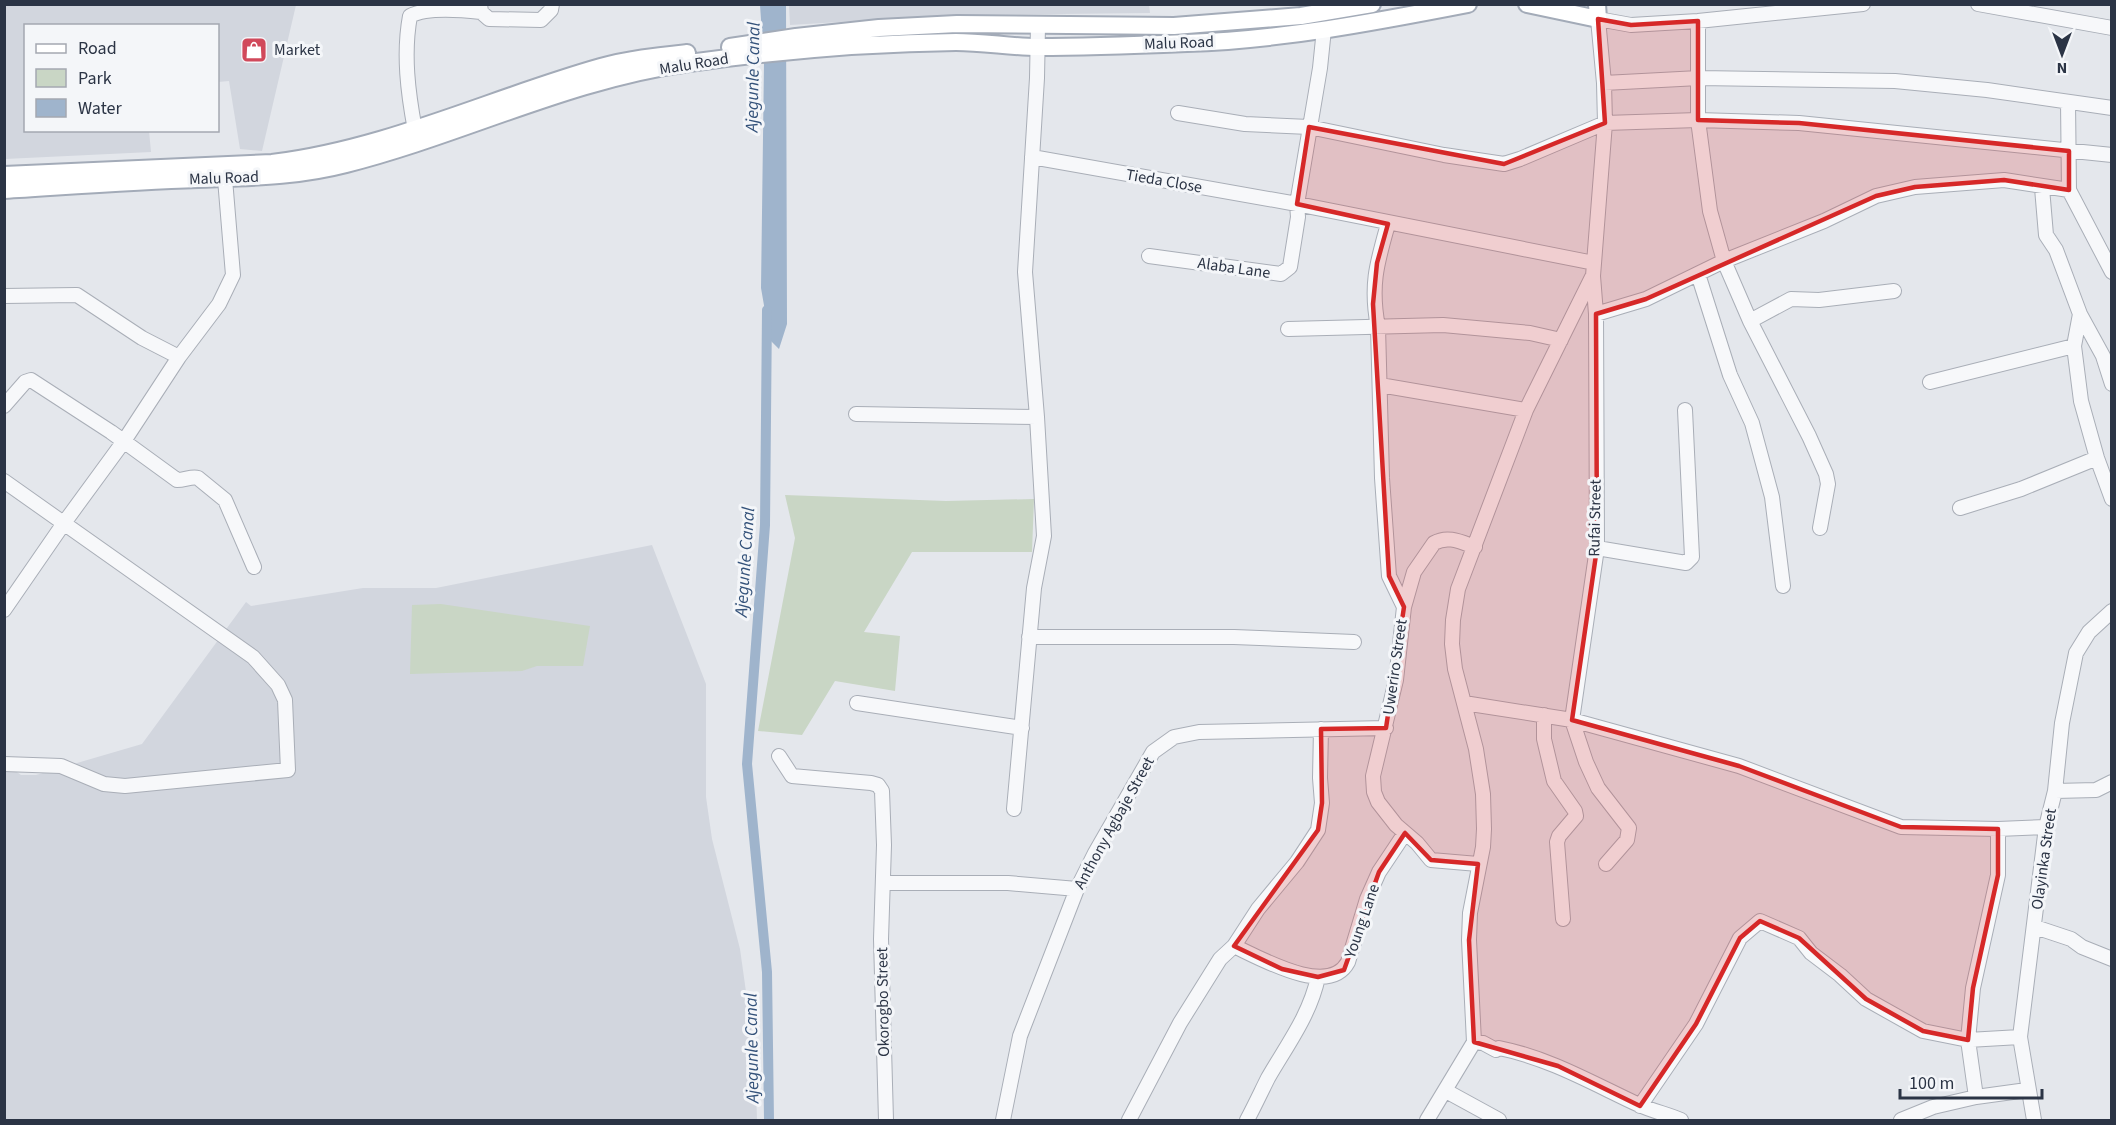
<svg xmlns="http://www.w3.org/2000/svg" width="2116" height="1125" font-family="'Source Sans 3',sans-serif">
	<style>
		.built { fill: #d2d6de }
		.green { fill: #c9d6c5 }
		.water { fill: #9fb4cc }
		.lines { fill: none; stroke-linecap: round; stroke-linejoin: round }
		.canal { stroke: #9fb4cc; stroke-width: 10 }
		.minor-casing { stroke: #a9aeb7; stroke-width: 16 }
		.major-casing { stroke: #a3abb8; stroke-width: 20 }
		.minor { stroke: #f7f8fa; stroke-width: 14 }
		.major { stroke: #fff; stroke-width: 16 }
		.marked { fill: #d62828; fill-opacity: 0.2; stroke: #d62828; stroke-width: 4.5; stroke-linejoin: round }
		.labels { text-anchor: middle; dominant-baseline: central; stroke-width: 6; stroke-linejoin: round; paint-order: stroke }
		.street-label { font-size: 16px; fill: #2b3445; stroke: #f4f6f9 }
		.poi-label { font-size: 16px; fill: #2b3445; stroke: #f4f6f9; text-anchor: start }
		.water-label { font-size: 18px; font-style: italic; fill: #34527a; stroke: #f4f6f9 }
	</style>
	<rect width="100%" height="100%" fill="#e4e7ec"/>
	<path class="built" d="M5,4L296,5L262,151L240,149L229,81L218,82V26H26V130L149,131L151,152L5,159Z
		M1149,4L1150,13L956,15L790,25L789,5Z
		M652,545L706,684V797L712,839L740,949L755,1056L757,1120H5L4,763L21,775H36L142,744L246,602L251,606L363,588H436Z"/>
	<path class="green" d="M785,495L946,501L1034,499L1032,552H912L864,632L900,636L895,691L835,681L802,735L758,731L795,538Z
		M441,604L590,626L583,666H537L522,671L410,674L412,605Z"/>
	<path class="water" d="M760,5H786L787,324L779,349L770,340L761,288L764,62Z"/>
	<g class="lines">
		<path class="canal" d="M767,310L765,525L747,764L767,972L769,1120"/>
		<defs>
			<path id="minor" d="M1978,4L2112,28
				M481,12L489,19L541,20L551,10L552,4
				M1698,21V120L1710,211L1724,261L1750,321L1809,436L1826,474L1828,484L1820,528
				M1604,83L1699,78L1895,81L1987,90L2112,108
				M2068,102L2069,190L2112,272
				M1178,113L1245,124L1309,127L1444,155L1504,164L1520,159L1605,123L1698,120L1799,123L2112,155
				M415,130C408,93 403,54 410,16C426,7 462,10 481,12L480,4
				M1032,157L1297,204L1594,263
				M2042,188L2046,235L2056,250L2080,314L2074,346L2081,401L2097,458L2112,499
				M1388,224C1377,263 1370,285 1378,327L1382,478L1389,576L1404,607
				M1149,256L1281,274L1290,267L1298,217L1297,204L1320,68L1324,29
				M1698,274L1730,375L1752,423L1772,497L1783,586
				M4,296L77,295L142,338L179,357
				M1596,314L1646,299L1724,261L1824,221L1876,196L1915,187L2004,180L2069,190
				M2080,314L2103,356L2112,384
				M1750,321L1791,299L1819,300L1894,291
				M1288,329L1443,325L1530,333L1561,340
				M1930,382L2074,346
				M1380,385L1526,410
				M4,406L25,382L31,380L111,432L177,480C185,480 192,476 198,478L225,500L254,567
				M856,414L1037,417
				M4,481L253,657L278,685L285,700L288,770L125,786L104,784L61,766L4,764
				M1960,508L2021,489L2097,458
				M1475,547C1461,542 1448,535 1434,543L1414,572L1404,607L1396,680L1373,776L1374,792L1378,802L1396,825L1417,843L1431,860L1478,864
				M1597,548L1686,563L1692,557L1685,410
				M4,610L64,523L124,441L179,357L219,304L233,275L225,179L228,169
				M1029,637H1234L1354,642
				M857,703L1022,728
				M1464,703L1572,720L1739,766L1901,827L1998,829L2046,827
				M1544,715V739L1554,781L1575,811L1576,816L1559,836L1557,842L1563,919
				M779,756L792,776L871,783L878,785L882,791L884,845L881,939L886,1120
				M2055,791L2096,790L2112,782
				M1014,809L1034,588L1044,536L1037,417L1025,272L1037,78L1038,25
				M1606,864L1627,840L1629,828L1598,788L1586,762L1572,720L1597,548L1596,314L1593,276L1605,123L1604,83L1598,19L1631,25L1698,21L1863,4
				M883,883H1008L1077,889
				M2035,927L2071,939L2082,947L2112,959
				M1234,946C1260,958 1329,998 1348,962L1367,899L1379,872L1405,833
				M1474,1042L1483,1043L1496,1050L1499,1048C1549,1058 1592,1083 1637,1104C1652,1111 1667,1114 1681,1120
				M1446,1091L1499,1120
				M1976,1097L1968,1040L1973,988L1998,875V829
				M1640,1106L1696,1024L1740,938L1760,921L1799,938L1811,953L1840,975L1866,999L1923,1031L1968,1040L2020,1037
				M1003,1120L1020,1036L1077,889L1095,853L1153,752L1174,737L1199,732L1386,728
				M1129,1120L1180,1023L1220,959L1234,946L1258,909L1297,862L1318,830L1322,803L1320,778L1321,729
				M1247,1120C1254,1107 1261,1092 1268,1078C1287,1045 1310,1015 1318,977
				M1427,1120L1474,1042L1469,940L1470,913L1483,847L1484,829L1483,794L1476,749L1455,669L1452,644L1453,620L1458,589L1526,410L1592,277
				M1901,1120L1933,1107L1976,1097L2027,1090
				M2034,1120L2020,1037L2046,827L2055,791L2062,723L2076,653L2089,632L2112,611"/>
			<path id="major" d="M1527,4L1598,19L1597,4
				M730,47L796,37L879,28L957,24L1174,26L1301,16L1372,4
				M4,175L272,163C387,149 491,98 601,67C629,59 659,56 687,53
				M4,190C69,186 134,181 198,179C249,177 296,177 346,164C461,135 570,79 689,63C776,51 868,43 956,42C984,42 1011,47 1038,47C1088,47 1138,45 1187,43C1281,40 1375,22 1468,4"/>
		</defs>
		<use href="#minor" class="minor-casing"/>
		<use href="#major" class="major-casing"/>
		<use href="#minor" class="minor"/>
		<use href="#major" class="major"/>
	</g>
	<path class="marked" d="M1598,19L1631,25L1698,21V120L1799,123L2069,151V190L2004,180L1915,187L1876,196L1646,299L1596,314L1597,548L1572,720L1739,766L1901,827L1998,829V875L1973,988L1968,1040L1923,1031L1866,999L1799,938L1760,921L1740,938L1696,1024L1640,1106L1558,1066L1474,1042L1469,940L1478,864L1431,860L1405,833L1379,872L1344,970L1318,977L1282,969L1234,946L1318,830L1322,803L1321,729L1386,728L1404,607L1389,576L1373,304L1377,263L1388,224L1297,204L1309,127L1504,164L1605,123Z"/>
	<defs>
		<symbol id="shop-square" viewBox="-11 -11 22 22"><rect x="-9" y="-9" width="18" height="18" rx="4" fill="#d1495b" stroke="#f4f6f9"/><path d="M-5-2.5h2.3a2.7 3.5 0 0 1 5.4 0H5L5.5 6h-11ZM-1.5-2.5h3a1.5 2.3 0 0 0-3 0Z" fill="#fff"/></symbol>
	</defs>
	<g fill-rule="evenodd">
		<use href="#shop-square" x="239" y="35" width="30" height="30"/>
	</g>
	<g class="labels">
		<g class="street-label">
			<text transform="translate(1179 43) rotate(-2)">Malu Road</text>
			<text transform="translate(694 64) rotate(-9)">Malu Road</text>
			<text transform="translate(224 178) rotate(-2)">Malu Road</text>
			<text transform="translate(1164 181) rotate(10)">Tieda Close</text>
			<text transform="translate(1234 268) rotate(8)">Alaba Lane</text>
			<text transform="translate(1595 518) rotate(-89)">Rufai Street</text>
			<text transform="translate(1395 667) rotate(-82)">Uweriro Street</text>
			<text transform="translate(1114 823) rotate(-61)">Anthony Agbaje Street</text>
			<text transform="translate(2044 859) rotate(-82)">Olayinka Street</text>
			<text transform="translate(1362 921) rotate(-71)">Young Lane</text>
			<text transform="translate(883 1002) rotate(-91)">Okorogbo Street</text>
		</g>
		<g class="poi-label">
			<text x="274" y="50">Market</text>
		</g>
		<g class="water-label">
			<text transform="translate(753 77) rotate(-89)">Ajegunle Canal</text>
			<text transform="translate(745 562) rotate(-86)">Ajegunle Canal</text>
			<text transform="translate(752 1048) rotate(-91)">Ajegunle Canal</text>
		</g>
	</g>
	<rect width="2116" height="1125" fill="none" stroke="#2b3445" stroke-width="12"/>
	<rect x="24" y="24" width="195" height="108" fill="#f4f6f9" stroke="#a4a8b1" stroke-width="1.5"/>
	<rect x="36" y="44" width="30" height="9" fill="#ffffff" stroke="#a4a8b1" stroke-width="1.5"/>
	<text x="78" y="54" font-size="18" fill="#2b3445">Road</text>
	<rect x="36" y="69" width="30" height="18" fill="#c9d6c5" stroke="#a4a8b1" stroke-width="1.5"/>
	<text x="78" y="84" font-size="18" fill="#2b3445">Park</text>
	<rect x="36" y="99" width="30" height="18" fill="#9fb4cc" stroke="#a4a8b1" stroke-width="1.5"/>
	<text x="78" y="114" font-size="18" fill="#2b3445">Water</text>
	<g transform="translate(2062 54) rotate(180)" stroke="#f4f6f9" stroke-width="4.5" paint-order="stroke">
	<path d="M0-4.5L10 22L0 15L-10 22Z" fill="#2b3445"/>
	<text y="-9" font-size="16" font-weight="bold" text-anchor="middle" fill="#2b3445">N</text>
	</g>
	<path d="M1900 1089v9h142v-9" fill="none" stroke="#2b3445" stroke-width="3"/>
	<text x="1909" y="1089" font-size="18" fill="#2b3445" stroke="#f4f6f9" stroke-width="4.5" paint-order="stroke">100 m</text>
</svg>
